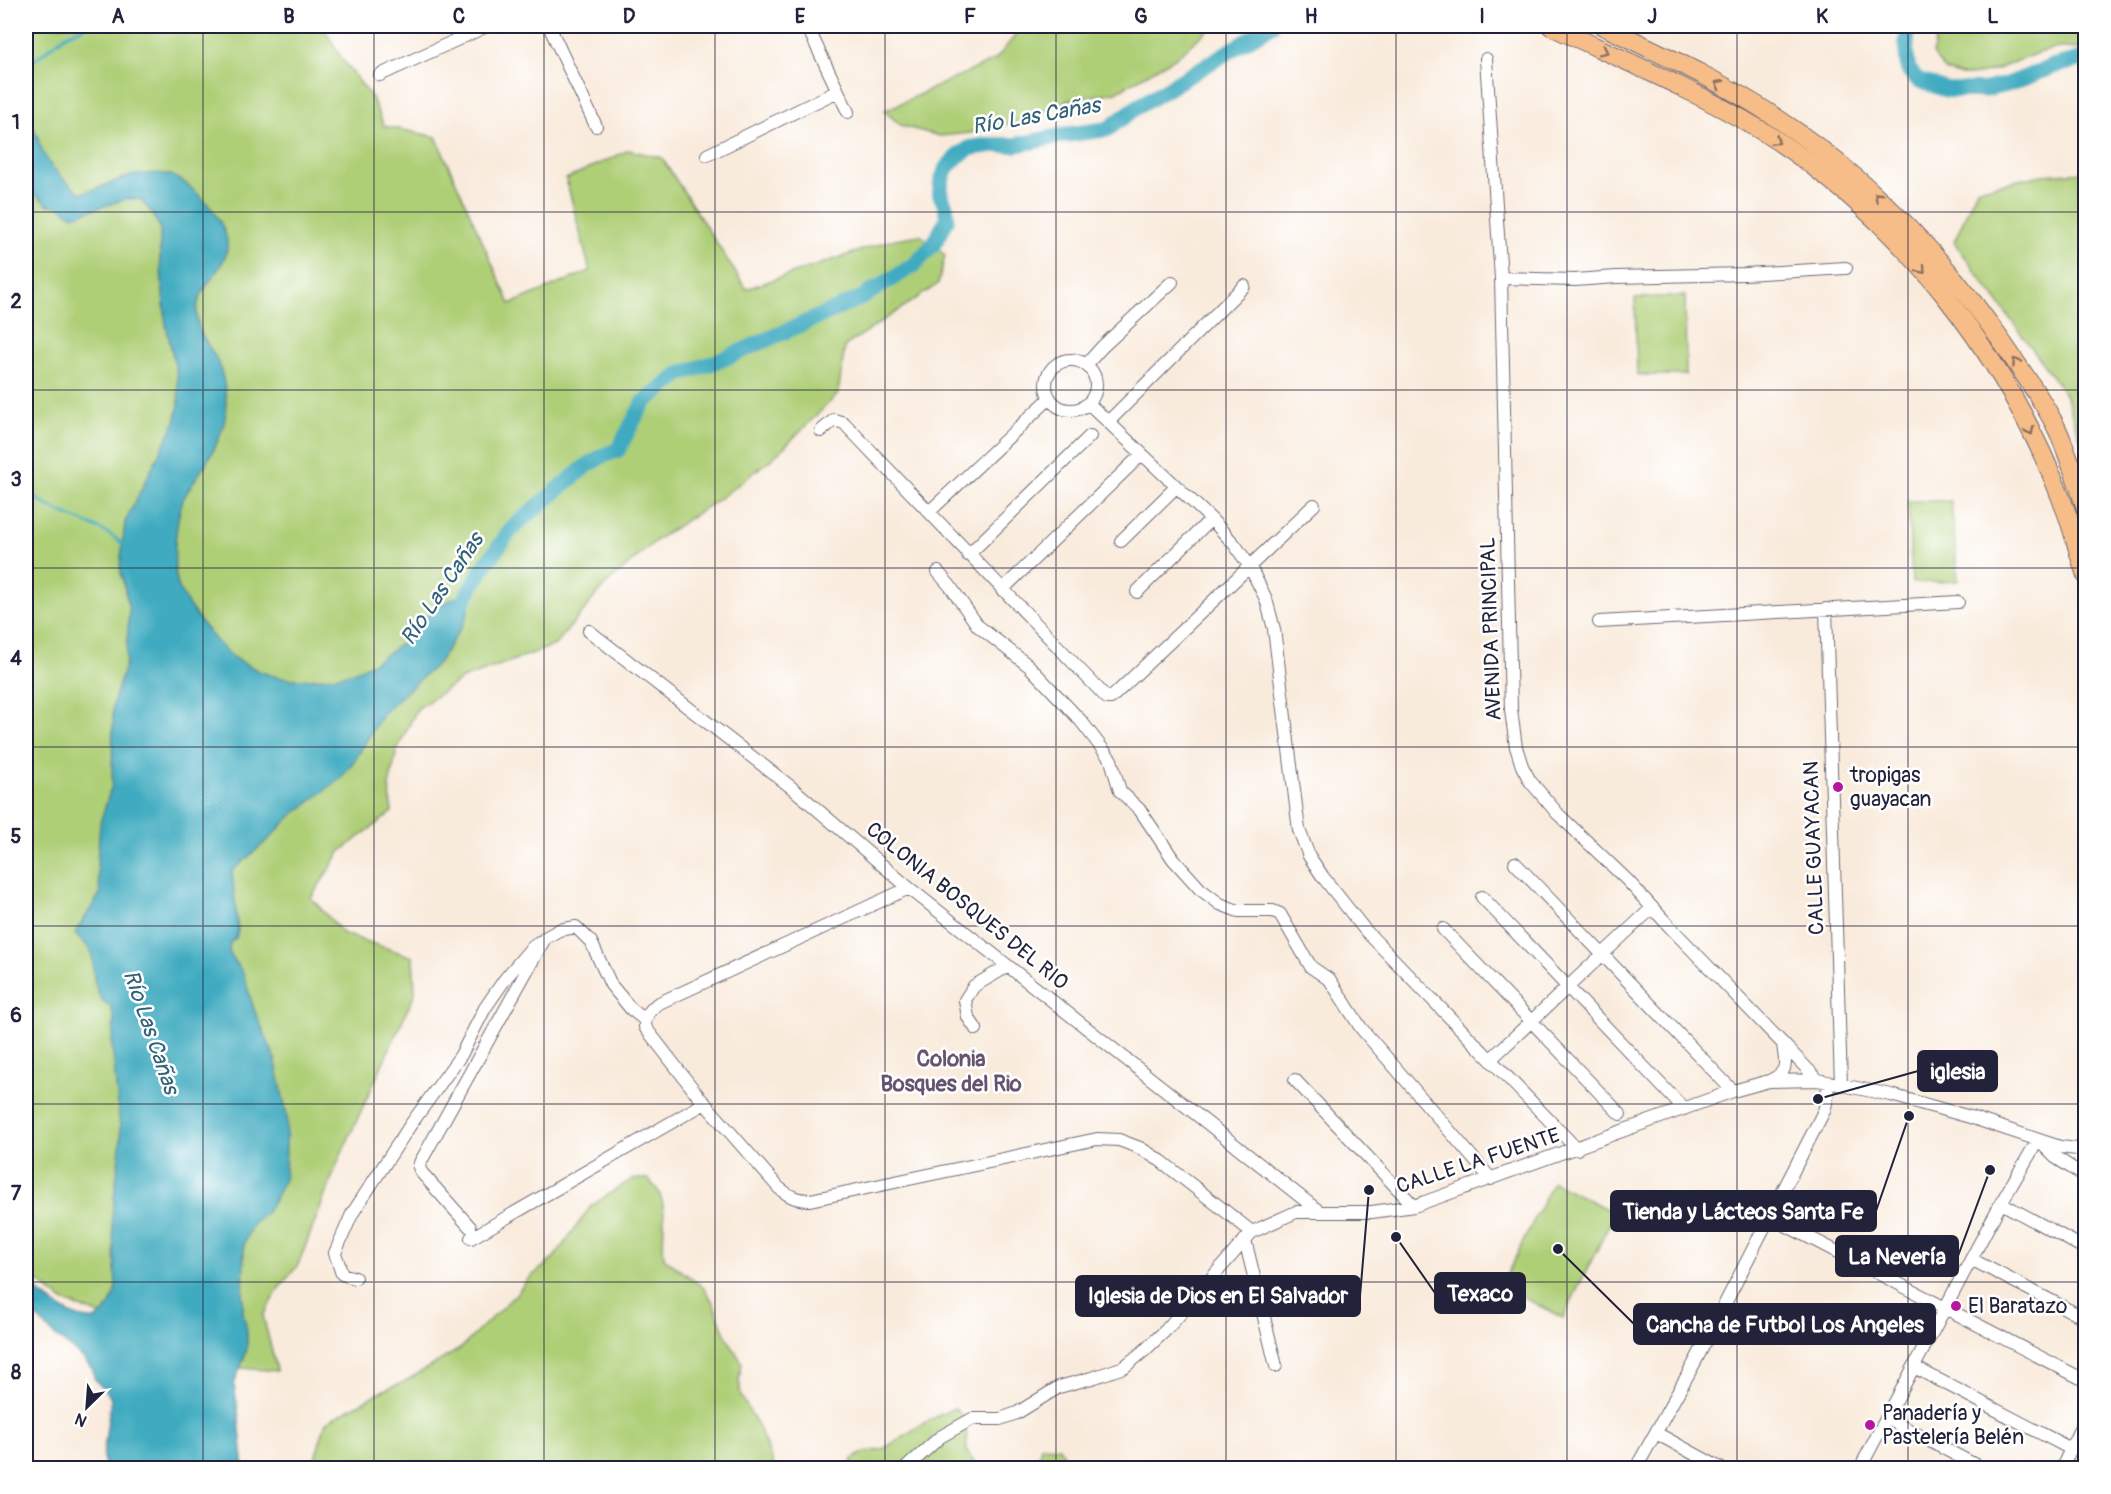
<svg xmlns="http://www.w3.org/2000/svg" width="2111" height="1494" font-family="Pangolin,sans-serif">
	<style>
		.green { fill: #afcf77; stroke: #687859; stroke-width: 1.5 }
		.water { fill: #41abc0; stroke: #32667e; stroke-width: 1.5 }
		.lines { fill: none; stroke-linecap: round; stroke-linejoin: round }
		.stream { stroke: #41abc0; stroke-width: 3 }
		.river { stroke: #41abc0; stroke-width: 16 }
		.minor-casing { stroke: #6d6873; stroke-width: 14 }
		.highway-casing { stroke: #6d6873; stroke-width: 20 }
		.minor { stroke: #fff; stroke-width: 12 }
		.highway { stroke: #f7bd88; stroke-width: 18 }
		.oneway { stroke: #8c7062 }
		.grid { fill: none; stroke: #22223b; stroke-width: 1.5; stroke-opacity: 0.55 }
		.poi-dot { fill: #b5179e; stroke: #fff; stroke-width: 2 }
		.labels { text-anchor: middle; dominant-baseline: central; stroke-width: 5; stroke-linejoin: round; paint-order: stroke }
		.street-label { font-size: 21px; fill: #22223b; stroke: #fff }
		.poi-label { font-size: 21px; fill: #22223b; stroke: #fff; text-anchor: start }
		.water-label { font-size: 22px; font-style: italic; fill: #306077; stroke: #fff }
		.neighbourhood-label { font-size: 22px; font-weight: bold; fill: #655470; stroke: #fff }
		.leader { fill: none; stroke: #22223b; stroke-width: 2 }
		.callout-dot { fill: #22223b; stroke: #fff; stroke-width: 2 }
		.callout { fill: #22223b; stroke: #22223b; stroke-width: 2 }
		.callout-label { font-size: 22px; text-anchor: middle; font-weight: bold; fill: #fff }
		.neatline { fill: none; stroke: #22223b; stroke-width: 2 }
		.grid-label { font-size: 20px; text-anchor: middle; font-weight: bold; fill: #22223b }
	</style>
	<rect width="100%" height="100%" fill="#fff"/>
	<filter id="ink" filterUnits="userSpaceOnUse"><feTurbulence type="fractalNoise" baseFrequency=".0167" numOctaves="2"/><feDisplacementMap in="SourceGraphic" scale="12" xChannelSelector="R" yChannelSelector="G"/><feConvolveMatrix kernelMatrix="1 2 1 2 8 2 1 2 1" color-interpolation-filters="sRGB"/></filter>
	<filter id="wash" filterUnits="userSpaceOnUse"><feTurbulence type="fractalNoise" baseFrequency=".008" numOctaves="4" result="noise"/><feDisplacementMap in="SourceGraphic" scale="24" xChannelSelector="R" yChannelSelector="G"/><feGaussianBlur stdDeviation="1.35" result="paint"/><feColorMatrix in="noise" values="0 0 0 0 0 0 0 0 0 0 0 0 0 0 0 0 0 1.4 0 .05"/><feComposite in="paint" operator="in"/></filter>
	<g filter="url(#wash)">
		<rect width="100%" height="100%" fill="#f9ebdc"/>
		<path class="green" d="M26,26H323L340,56L372,98L384,126L436,137L510,304L590,271L566,179L629,150L662,158L746,289L895,239L920,235L945,255L938,284L845,346L838,394L772,459L719,499L659,538L604,586L555,645L462,679L417,709L397,750L389,786L392,812L340,852L311,898L344,934L413,957L415,993L340,1157L298,1265L279,1288L263,1316L277,1371L186,1363L109,1318L63,1301L31,1276L26,1275Z
			M1012,26H1213L1175,58L1116,92L1068,100L1032,118L994,127L970,133L940,136L902,126L884,111L996,59L1015,36Z
			M1938,26H2085V46C2077,51 2068,47 2059,48C2053,49 2046,51 2041,52C2014,60 1976,85 1947,71C1941,68 1937,59 1933,53Z
			M2085,172H2086L2085,453L2065,394L1954,242L1977,189L2042,175Z
			M1685,296L1686,375H1637L1635,298Z
			M1908,501H1951L1958,581L1912,583Z
			M632,1179H648C652,1184 658,1189 660,1195C668,1214 661,1238 664,1258L704,1288L713,1302L725,1334L742,1363L739,1379L741,1396L757,1424L775,1468H312L326,1422L386,1389L402,1383L460,1349L518,1292L528,1279L553,1259L591,1206Z
			M1553,1182L1615,1213L1563,1318L1501,1286Z
			M954,1408L966,1419L967,1452L978,1468H855L851,1460L865,1452L882,1450L924,1423Z
			M1041,1446L1059,1447L1071,1468H1027L1038,1462Z"/>
		<path class="water" d="M26,119C40,130 36,142 45,156C54,172 67,182 81,193C97,190 109,183 124,178C134,174 162,171 173,176C184,180 203,198 211,208C219,219 229,234 227,249C224,270 202,284 198,304C192,333 211,344 220,367C224,379 227,397 226,411C224,435 210,458 197,477C193,484 186,492 183,500C176,519 171,565 178,585C185,604 219,648 236,659C248,666 264,674 278,677C291,680 309,679 323,678C356,676 386,658 410,635C427,617 434,604 458,597L469,608L464,623L439,662L383,713L355,760L341,778L290,817L268,840L232,871L238,931L236,938L230,943L229,952L243,973L255,1012L275,1058L287,1116L285,1177L279,1191L267,1212L254,1222L250,1229L244,1245L243,1312L247,1331V1349L234,1385L238,1410L244,1468H105L103,1457L111,1398L94,1378L93,1370L82,1357L52,1333L26,1305L38,1292C58,1305 70,1320 96,1319C108,1311 114,1300 116,1285L112,1217L121,1138L112,1045L114,1019L111,1007L102,1000L98,993L94,979L92,954L88,947L75,933L100,894L97,863L100,823L112,785L113,704L126,662L129,609L120,567L125,522L175,422L179,405L177,374L166,326L160,260V228L152,213L140,199H126L73,216L60,207L48,205L26,186Z"/>
		<g class="lines">
			<path class="stream" d="M26,67L66,35L87,26
				M26,489C53,517 93,519 123,544
				M26,503L35,500"/>
			<path class="river" d="M1908,26L1906,49L1908,69L1918,80L1947,90H1983L2009,84L2054,66L2086,58
				M451,622L483,568L513,527L585,467L602,456L618,450L643,403L680,374L721,360L861,298L914,265L934,244L947,219L946,207L940,194L941,183L946,168L958,156L970,148L991,145H1015L1065,135L1108,129L1134,109L1271,26
				M26,1293L32,1297L47,1312"/>
		</g>
	</g>
	<g filter="url(#ink)">
		<g class="lines">
			<defs>
				<path id="minor" d="M549,26L596,126
					M807,26L848,112
					M1486,59L1501,278L1511,710L1516,747L1522,766L1530,781L1558,814L1627,880L1670,927L1818,1080
					M380,75L487,26
					M707,155L838,91
					M1501,278L1575,280L1616,277L1745,274L1846,268
					M1046 385a25 25 0 1 1 50 0a25 25 0 1 1-50 0Z
					M1086,365L1102,347L1172,282
					M1088,403L1211,519L1235,545L1250,567L1266,599L1274,629L1299,830L1309,856L1323,877L1365,930L1577,1149
					M1109,421L1244,286
					M821,431L834,420L844,423L1107,698H1111L1314,505
					M929,512L1050,398
					M1121,541L1176,487
					M968,555L1090,436
					M938,572L950,586L978,626L1029,666L1081,721L1111,760L1120,791L1140,810L1173,859L1200,889L1220,904L1238,911H1273L1280,914L1311,967L1330,980L1361,1028L1491,1179
					M1002,590L1142,454
					M1137,592L1211,519
					M1826,609L1841,1085
					M1599,622L1958,602
					M589,631L791,787L909,888L1320,1212
					M1515,863L1733,1091
					M909,888L657,1004C649,1011 645,1016 645,1027L700,1098L779,1188C790,1197 797,1200 810,1200L1097,1139L1119,1140L1140,1148L1161,1161L1252,1232
					M1482,897L1684,1109
					M1443,929L1620,1114
					M976,1029L968,1017L965,1000L974,986L1008,966
					M1491,1059L1652,908
					M1295,1080L1414,1206
					M1771,1080C1790,1071 1785,1062 1783,1044
					M2001,1203L2086,1249
					M1770,1217L2086,1381
					M470,1227L421,1172L419,1167L420,1163L545,938L559,930L576,927L591,942L611,985L631,1009L645,1020
					M471,1238L705,1103
					M1245,1240L1276,1366
					M1971,1259L2086,1319
					M355,1278L342,1274L335,1253L352,1214L411,1124L461,1055L485,1008L505,979L533,946L539,942
					M1914,1367L2071,1449
					M1886,1418L1981,1468
					M1656,1433L1720,1468
					M906,1468L940,1437L972,1419H1000L1017,1413L1059,1387L1095,1377L1124,1367L1145,1350L1166,1330L1252,1232L1296,1212H1372L1414,1206L1733,1091L1769,1081L1818,1080L1891,1095L1970,1117L2060,1147L2086,1150
					M1636,1468L1696,1360L1824,1111L1827,1099L1828,1083
					M1860,1468L2001,1203L2038,1140L2055,1157L2086,1177
					M2062,1468L2086,1416"/>
				<path id="highway" d="M1551,26C1621,59 1695,90 1762,131C1900,217 2007,354 2064,506C2073,528 2078,553 2086,575
					M1603,26C1661,54 1721,81 1775,117C1872,180 1949,262 2013,358C2029,382 2046,405 2058,431C2069,456 2077,482 2086,508"/>
			</defs>
			<use href="#minor" class="minor-casing"/>
			<use href="#highway" class="highway-casing"/>
			<use href="#minor" class="minor"/>
			<use href="#highway" class="highway"/>
		</g>
		<defs><path id="oneway-chevron" d="M-2-3.5L2.5 0L-2 3.5" fill="none" stroke-width="1.6" stroke-linecap="round" stroke-linejoin="round" transform="scale(1.5)"/></defs>
		<g class="oneway">
			<use href="#oneway-chevron" transform="translate(1604 51) rotate(26)"/>
			<use href="#oneway-chevron" transform="translate(1719 84) rotate(-152)"/>
			<use href="#oneway-chevron" transform="translate(1776 141) rotate(34)"/>
			<use href="#oneway-chevron" transform="translate(1878 196) rotate(-137)"/>
			<use href="#oneway-chevron" transform="translate(1922 270) rotate(49)"/>
			<use href="#oneway-chevron" transform="translate(2016 362) rotate(-124)"/>
			<use href="#oneway-chevron" transform="translate(2030 431) rotate(63)"/>
		</g>
	</g>
	<path class="grid" d="M203,26V1468M374,26V1468M544,26V1468M715,26V1468M885,26V1468M1056,26V1468M1226,26V1468M1396,26V1468M1567,26V1468M1737,26V1468M1908,26V1468M26,212H2086M26,390H2086M26,568H2086M26,747H2086M26,926H2086M26,1104H2086M26,1282H2086"/>
	<g class="poi-dot">
		<circle cx="1838" cy="787" r="6"/>
		<circle cx="1956" cy="1306" r="6"/>
		<circle cx="1870" cy="1425" r="6"/>
	</g>
	<g class="labels">
		<g class="street-label">
			<text transform="translate(1491 629) rotate(-92)">AVENIDA PRINCIPAL</text>
			<text transform="translate(1814 848) rotate(-92)">CALLE GUAYACAN</text>
			<text transform="translate(967 906) rotate(39)">COLONIA BOSQUES DEL RIO</text>
			<text transform="translate(1478 1161) rotate(-18)">CALLE LA FUENTE</text>
		</g>
		<g class="poi-label">
			<text x="1850" y="775">tropigas<tspan x="1850" dy="24">guayacan</tspan></text>
			<text x="1968" y="1306">El Baratazo</text>
			<text x="1882" y="1413">Panadería y<tspan x="1882" dy="24">Pastelería Belén</tspan></text>
		</g>
		<g class="water-label">
			<text transform="translate(1036 116) rotate(-10)">Río Las Cañas</text>
			<text transform="translate(442 589) rotate(-56)">Río Las Cañas</text>
			<text transform="translate(151 1032) rotate(71)">Río Las Cañas</text>
		</g>
		<g class="neighbourhood-label">
			<text x="951" y="1059">Colonia<tspan x="951" dy="25">Bosques del Rio</tspan></text>
		</g>
	</g>
	<path class="leader" d="M1818 1099L1918 1071M1909 1116L1876 1211M1990 1170L1958 1256M1396 1237L1435 1293M1369 1190L1360 1296M1558 1249L1634 1324"/>
	<g class="callout-dot">
		<circle cx="1818" cy="1099" r="6"/>
		<circle cx="1909" cy="1116" r="6"/>
		<circle cx="1990" cy="1170" r="6"/>
		<circle cx="1396" cy="1237" r="6"/>
		<circle cx="1369" cy="1190" r="6"/>
		<circle cx="1558" cy="1249" r="6"/>
	</g>
	<g class="callout">
		<rect x="1918" y="1051" width="79" height="40" rx="6"/>
		<rect x="1611" y="1191" width="265" height="40" rx="6"/>
		<rect x="1836" y="1236" width="122" height="40" rx="6"/>
		<rect x="1435" y="1273" width="90" height="40" rx="6"/>
		<rect x="1076" y="1276" width="284" height="40" rx="6"/>
		<rect x="1634" y="1304" width="301" height="40" rx="6"/>
	</g>
	<g class="callout-label">
		<text x="1958" y="1079">iglesia</text>
		<text x="1743" y="1219">Tienda y Lácteos Santa Fe</text>
		<text x="1897" y="1264">La Nevería</text>
		<text x="1480" y="1301">Texaco</text>
		<text x="1218" y="1303">Iglesia de Dios en El Salvador</text>
		<text x="1785" y="1332">Cancha de Futbol Los Angeles</text>
	</g>
	<rect width="2111" height="1494" fill="none" stroke="#fff" stroke-width="66"/>
	<g transform="translate(87 1407) rotate(205)" stroke="#ffffff" stroke-width="4.5" paint-order="stroke">
	<path d="M0-4.5L10 22L0 15L-10 22Z" fill="#22223b"/>
	<text y="-9" font-size="16" font-weight="bold" text-anchor="middle" fill="#22223b">N</text>
	</g>
	<rect x="33" y="33" width="2045" height="1428" class="neatline"/>
	<g class="grid-label">
		<text x="118" y="23">A</text>
		<text x="289" y="23">B</text>
		<text x="459" y="23">C</text>
		<text x="629" y="23">D</text>
		<text x="800" y="23">E</text>
		<text x="970" y="23">F</text>
		<text x="1141" y="23">G</text>
		<text x="1311" y="23">H</text>
		<text x="1482" y="23">I</text>
		<text x="1652" y="23">J</text>
		<text x="1822" y="23">K</text>
		<text x="1993" y="23">L</text>
		<text x="16" y="129">1</text>
		<text x="16" y="308">2</text>
		<text x="16" y="486">3</text>
		<text x="16" y="665">4</text>
		<text x="16" y="843">5</text>
		<text x="16" y="1022">6</text>
		<text x="16" y="1200">7</text>
		<text x="16" y="1379">8</text>
	</g>
</svg>
